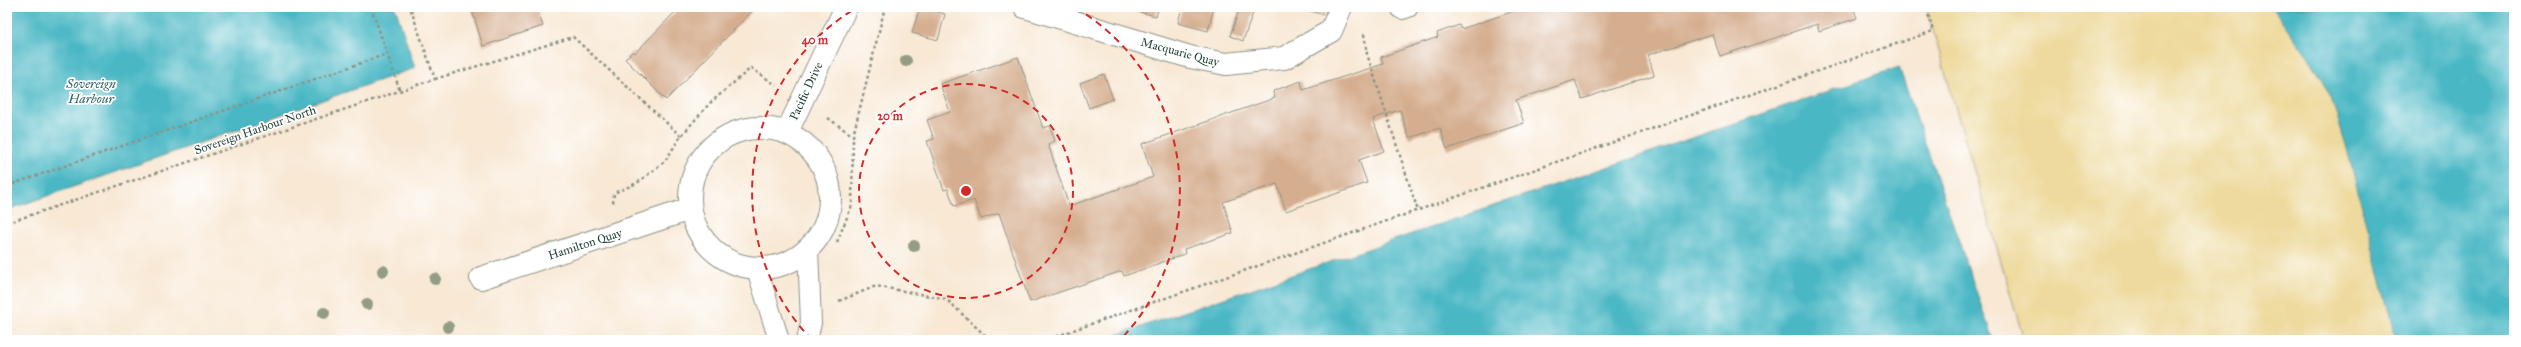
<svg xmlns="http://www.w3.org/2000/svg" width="2521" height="347" font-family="'IM FELL Great Primer',serif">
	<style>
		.sand { fill: #eeda9e; stroke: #868c69 }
		.water { fill: #49b7c4; stroke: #347a7c }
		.building { fill: #d5ae8f }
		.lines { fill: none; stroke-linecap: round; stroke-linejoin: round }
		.service-casing { stroke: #8c9284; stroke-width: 22 }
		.minor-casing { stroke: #8c9284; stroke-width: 24 }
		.path { stroke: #8c9284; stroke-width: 2.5; stroke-dasharray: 3 3; stroke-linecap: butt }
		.service { stroke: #fff; stroke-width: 20 }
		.minor { stroke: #fff; stroke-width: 22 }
		.tree { fill: #939d85 }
		.ring { fill: none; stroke: #d62828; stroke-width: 2; stroke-dasharray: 7 5 }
		.labels { text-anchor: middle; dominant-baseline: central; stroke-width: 3.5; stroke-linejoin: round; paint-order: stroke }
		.street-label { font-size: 12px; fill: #1f3d34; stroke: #fff }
		.water-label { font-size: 13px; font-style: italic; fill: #2c625f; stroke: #fff }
		.centre { fill: #d62828; stroke: #fff; stroke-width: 2 }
		.ring-label { font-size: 12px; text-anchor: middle; font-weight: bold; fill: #d62828; stroke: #fff; stroke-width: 3.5; stroke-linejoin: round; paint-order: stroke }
	</style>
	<rect width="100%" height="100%" fill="#fff"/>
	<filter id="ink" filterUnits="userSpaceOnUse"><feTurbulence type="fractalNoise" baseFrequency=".025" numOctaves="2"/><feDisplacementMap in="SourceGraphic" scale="8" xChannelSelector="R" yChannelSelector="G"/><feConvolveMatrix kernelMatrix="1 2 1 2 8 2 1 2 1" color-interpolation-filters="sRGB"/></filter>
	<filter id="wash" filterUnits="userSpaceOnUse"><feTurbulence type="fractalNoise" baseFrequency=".012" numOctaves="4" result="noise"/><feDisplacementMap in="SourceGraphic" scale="16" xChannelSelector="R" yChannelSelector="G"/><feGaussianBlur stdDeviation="0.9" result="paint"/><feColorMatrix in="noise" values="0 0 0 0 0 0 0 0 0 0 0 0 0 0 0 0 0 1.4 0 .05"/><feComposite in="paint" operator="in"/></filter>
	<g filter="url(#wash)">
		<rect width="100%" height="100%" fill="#f8e8d4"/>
		<path class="sand" d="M1926,7H2388L2481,340H2024Z"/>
		<path class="water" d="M7,7H395L415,68L7,210Z
			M2272,7H2514V340H2396L2346,145L2331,97L2308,57Z
			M1899,67L1993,340H1102Z"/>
		<g id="blocks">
			<path class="building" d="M471,7H536L543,26L483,46Z
				M680,7H756L666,100L625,59L633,51L635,53Z
				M920,7L945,14L938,40L912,33Z
				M1127,7H1159L1156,16L1126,9Z
				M1182,7H1214L1208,31L1178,23Z
				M1240,7L1254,10L1243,41L1230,36Z
				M1303,7H1327L1325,15L1302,9Z
				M1526,7H1863L1854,10L1857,18L1819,31L1817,24L1720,56L1712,34L1648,55L1654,75L1582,99L1575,80L1516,100L1524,123L1447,149L1440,128L1409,138L1400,110L1387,114L1373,119L1384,151L1359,160L1367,183L1286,211L1277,184L1223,202L1233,233L1184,249L1185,254L1124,276L1122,271L1030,302L999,213L981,219L974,200L954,206L948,189L944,190L927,141L934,139L927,120L950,112L940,84L1018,57L1043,128L1050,126L1055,141L1048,144L1069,206L1153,177L1142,144L1275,98L1273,91L1301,81L1303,90L1383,64L1381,57L1438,37L1437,33L1459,25L1461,29Z
				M1104,74L1113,99L1089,108L1080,83Z"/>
		</g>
	</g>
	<g filter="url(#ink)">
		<use href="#blocks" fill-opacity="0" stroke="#8c9284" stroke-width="1"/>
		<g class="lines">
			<defs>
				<path id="service" d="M1402,9L1408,7
					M757,269L779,340
					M807,340L811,323L808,250"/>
				<path id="minor" d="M1025,7L1190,57L1226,64L1284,58L1331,31L1341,7
					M690 198a70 70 0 1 1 140 0a70 70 0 1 1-140 0Z
					M787,132L846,7
					M481,278L690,209"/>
			</defs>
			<use href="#service" class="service-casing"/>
			<use href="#minor" class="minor-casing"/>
			<path class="path" d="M371,7L400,91
				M1364,34L1367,54L1418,211
				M435,79L573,37L681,136
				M828,118L853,136
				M7,186L387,54
				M613,203L614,193L637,183L665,161L681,136L710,103L751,68L776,85
				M7,223L435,79L410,7
				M837,242L852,205L853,136L885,7
				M839,301L876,286L946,299L990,340
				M1045,340L1933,31L1926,7"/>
			<use href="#service" class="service"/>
			<use href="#minor" class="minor"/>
		</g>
		<g class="tree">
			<circle cx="906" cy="61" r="6"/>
			<circle cx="914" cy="246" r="6"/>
			<circle cx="383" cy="271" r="6"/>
			<circle cx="435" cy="279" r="6"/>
			<circle cx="367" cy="304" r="6"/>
			<circle cx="324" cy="313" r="6"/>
			<circle cx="448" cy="327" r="6"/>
		</g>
	</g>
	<g class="ring">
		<circle cx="966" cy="191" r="107"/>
		<path d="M812 340A214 214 0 0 1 856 8M1076 8A214 214 0 0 1 1120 340"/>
	</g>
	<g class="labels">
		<g class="street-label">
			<text transform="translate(1180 52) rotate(15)">Macquarie Quay</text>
			<text transform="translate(806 91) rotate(-65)">Pacific Drive</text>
			<text transform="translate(255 130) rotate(-19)">Sovereign Harbour North</text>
			<text transform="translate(585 244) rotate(-18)">Hamilton Quay</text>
		</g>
		<g class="water-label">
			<text x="91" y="84">Sovereign<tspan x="91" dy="15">Harbour</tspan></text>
		</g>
	</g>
	<circle cx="966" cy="191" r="6" class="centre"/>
	<g class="ring-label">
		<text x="815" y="44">40 m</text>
		<text x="890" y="120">20 m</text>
	</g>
	<rect width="2521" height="347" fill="none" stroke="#fff" stroke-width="24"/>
</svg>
